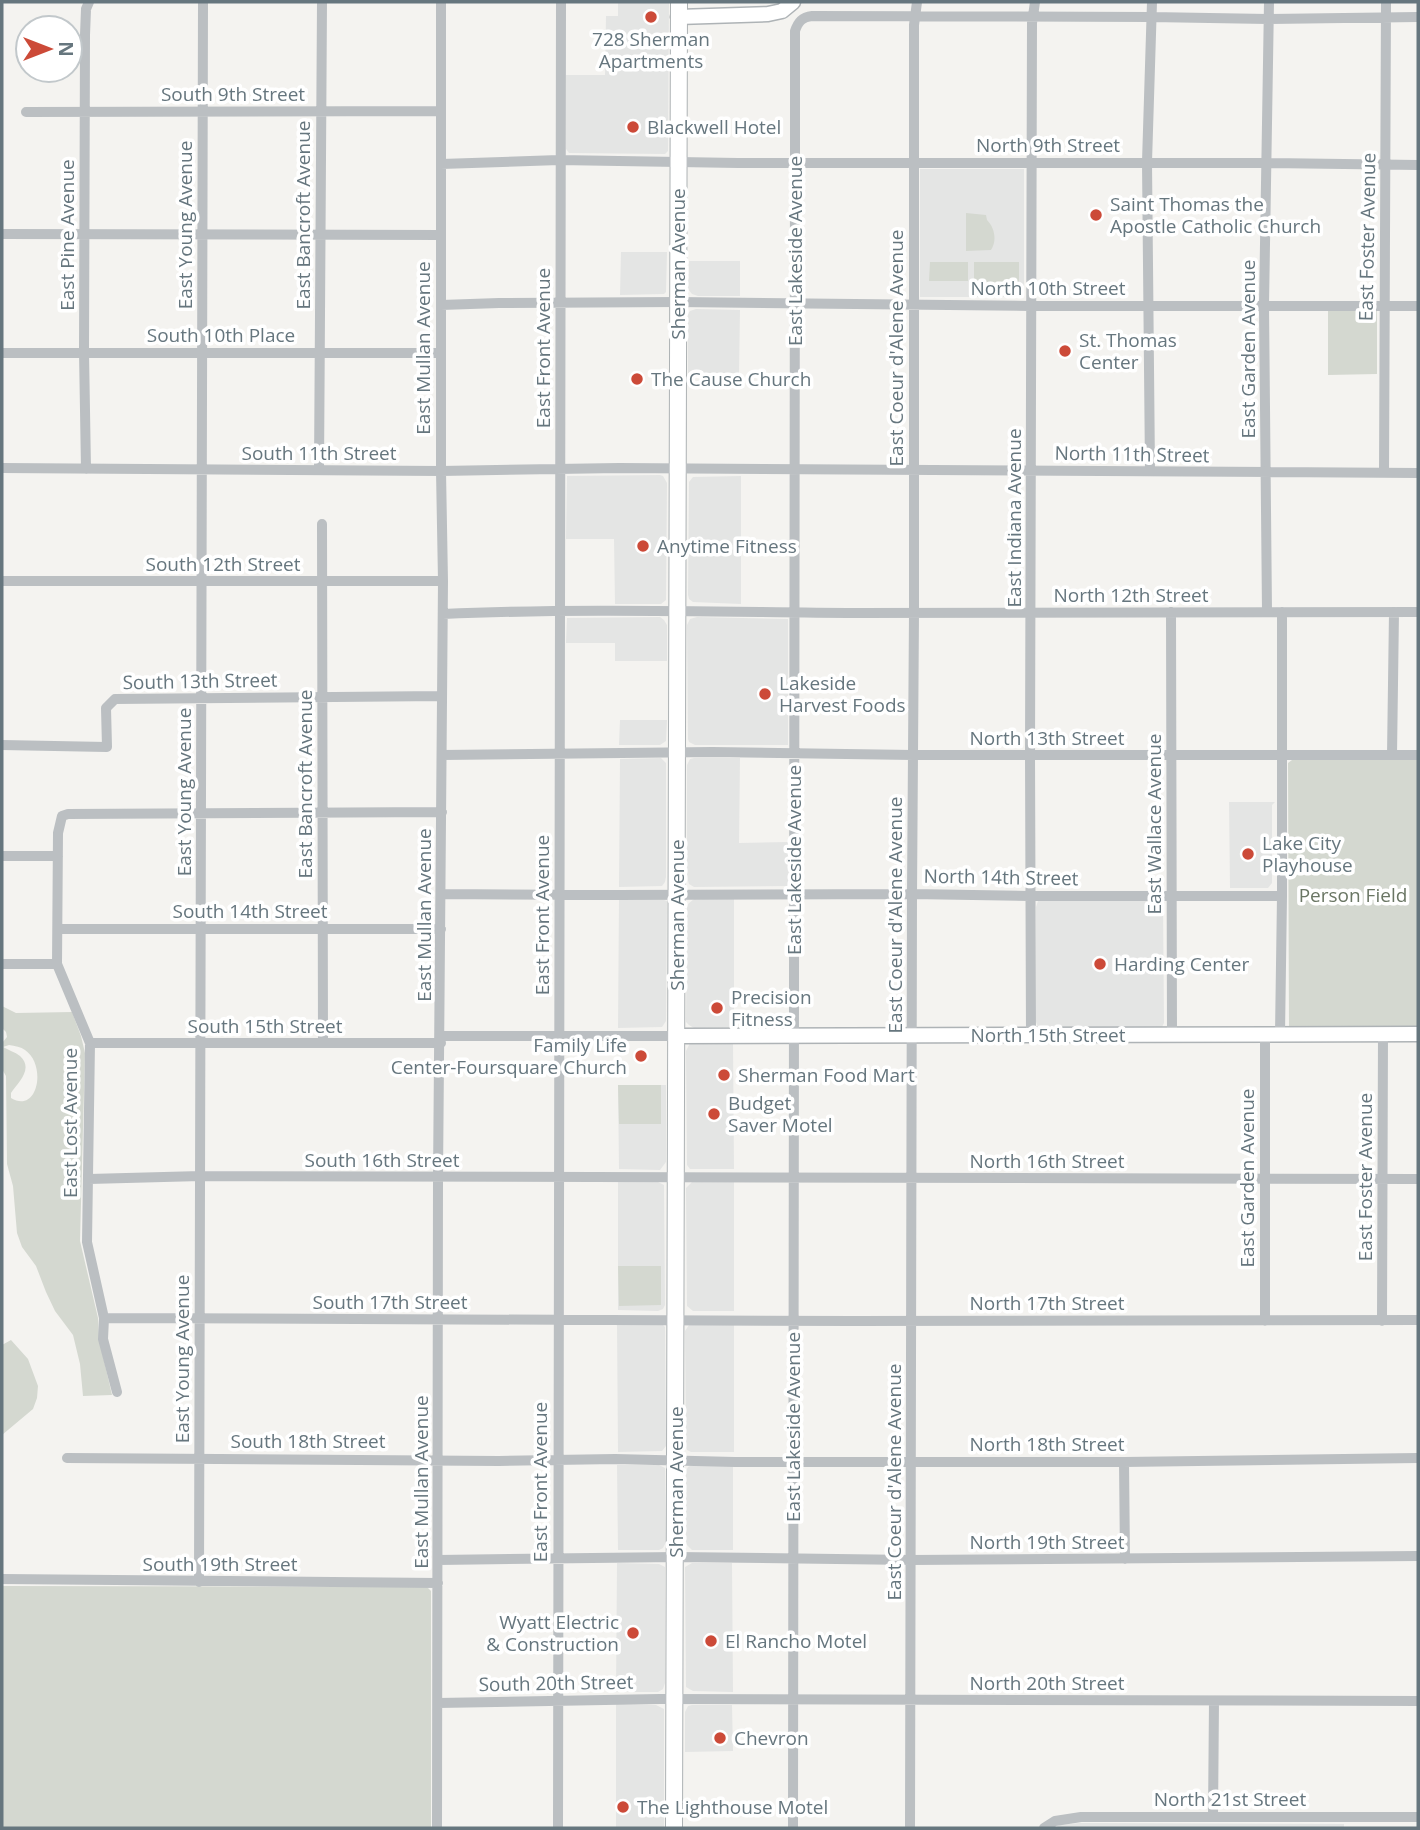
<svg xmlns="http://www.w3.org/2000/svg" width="1420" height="1830" font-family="'Open Sans',sans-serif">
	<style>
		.built { fill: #e4e5e4 }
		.green { fill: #d4d8d0; fill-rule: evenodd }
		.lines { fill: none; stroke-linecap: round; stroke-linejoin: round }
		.secondary-casing { stroke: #aeb3b6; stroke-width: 17 }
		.primary-casing { stroke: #adb2b4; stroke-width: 18 }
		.street { stroke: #bbbfc2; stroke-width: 10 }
		.secondary { stroke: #fff; stroke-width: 14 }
		.primary { stroke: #fff; stroke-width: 16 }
		.poi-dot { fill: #cc4a38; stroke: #fff; stroke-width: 2.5 }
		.labels { text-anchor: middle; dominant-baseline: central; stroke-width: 7; stroke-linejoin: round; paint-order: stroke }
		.poi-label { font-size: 19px; fill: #66767e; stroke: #fff; text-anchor: start }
		.street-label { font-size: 19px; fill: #66767e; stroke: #fff }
		.park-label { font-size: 19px; fill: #6a7664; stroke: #fff }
	</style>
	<rect width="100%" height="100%" fill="#f4f3f0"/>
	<path class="built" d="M618,2H669L668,151L665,154L569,153L566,149V75H605L606,16H618Z
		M920,169H1024V297H920Z
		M621,252H667L666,292L664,294L620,295Z
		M689,261H740V296H698L692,294L688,289Z
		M696,309L740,310L739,373H688V314L690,311Z
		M660,475L663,476L667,483L666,600L661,604H615L614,539H566L567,476Z
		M741,476V604L693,602L689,599L688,595L689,482L693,477Z
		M660,617L664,620L667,625V661H615V643H566L567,618Z
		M697,617L788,619V745H695L689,742L688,739L687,625L690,619Z
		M620,720H667L666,741L660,745H619Z
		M694,758H740L739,843L788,842L789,883L787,886L694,887L689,884L687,877V765L690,759Z
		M620,759L661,758L666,763V877L665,882L662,886L619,887Z
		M1229,802H1275L1272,805V883L1268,888H1230Z
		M694,899H734V1027L694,1028L689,1025L686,1022L687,906L688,904Z
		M619,900H664L667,901L666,1021L662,1027L618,1028Z
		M1038,901H1159L1163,903L1164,1023L1161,1029L1038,1027L1036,1022V907Z
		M690,1043H733L734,1169H690L687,1165L686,1051Z
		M618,1085H666V1162L660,1170L619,1169Z
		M618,1182H658L664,1185L665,1305L663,1309L658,1311L618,1310Z
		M692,1182H734V1311H693L687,1306L686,1188Z
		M734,1323V1452H691L687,1450L686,1445L685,1331L689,1325Z
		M617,1324L663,1325L665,1327L666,1446L662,1451L618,1452Z
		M617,1465H659L665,1468L666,1542L663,1548L659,1550H618Z
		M692,1465H733V1550H692L686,1544V1471L688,1467Z
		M617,1563L659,1564L665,1567V1683L663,1689L658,1692H616Z
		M692,1563H732L733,1692L693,1691L686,1687L685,1567Z
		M616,1704L656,1705L664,1709V1828H616Z
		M692,1705H732L733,1751L685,1752V1712L688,1706Z
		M1079,1823L1344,1824V1828H1054L1060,1825Z"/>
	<path class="green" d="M966,213L986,215L987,220C995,228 997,241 991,250L966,251Z
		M930,262H968V281H929Z
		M974,262H1019V291L974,292Z
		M1328,311H1377V374L1328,375Z
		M1292,760H1418V1028H1291L1289,1027L1288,763Z
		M2,1006L16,1013L72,1012L81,1036L85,1053L80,1241L98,1318L99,1339L112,1395L83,1396L80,1364L73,1335L55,1311L46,1292L36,1266L22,1247L17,1233L13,1186L7,1164L6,1076L2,1069V1043L7,1037L6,1032L2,1028ZM9,1045C15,1046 21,1047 25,1050C47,1065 38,1114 11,1098V1093C18,1082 34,1069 20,1056C15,1052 8,1050 3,1047Z
		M618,1085H661V1124H619Z
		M618,1266H661V1305L619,1306Z
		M11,1340L28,1359L38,1386L37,1398L33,1409L2,1435V1345Z
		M2,1586L427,1587L431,1591V1828H2Z"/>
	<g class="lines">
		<defs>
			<path id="secondary" d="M678,17L768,14L782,11L793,2
				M677,1036L1418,1034"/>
			<path id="primary" d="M674,1828L679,2"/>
		</defs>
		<use href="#secondary" class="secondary-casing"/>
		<use href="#primary" class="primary-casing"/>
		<path class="street" d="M26,112L440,111
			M441,164L559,160L738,163H1266L1418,165
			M2,234L441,235
			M441,305L499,303L678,302L1031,306H1418
			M2,353H441
			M2,468L441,471L619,468L1418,473
			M86,469L84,352L85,35L86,9L89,2
			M319,470L322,2
			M1150,470L1147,162L1152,2
			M1384,473L1386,2
			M322,524L323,1043
			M2,581H443
			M1171,612L1172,1035
			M1267,612L1264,305L1269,2
			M443,614C581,608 718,612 856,613C1044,614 1231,612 1418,612
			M2,745L107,747L106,708L115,699L442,696
			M442,755L712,752L913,755H1418
			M1392,755L1394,612
			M2,856H58
			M441,894L618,895L912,894L1030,896H1282
			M58,929H441
			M2,964H57
			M1265,1034V1321
			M1280,1034L1282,896V612
			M1031,1035L1030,755L1032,23L1035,2
			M440,1036H677
			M90,1043H441
			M89,1179L201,1176L1418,1179
			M104,1318L853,1321L1418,1320
			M1382,1321L1383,1034
			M117,1392L103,1339L104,1318L87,1242L90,1043L57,964L58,833L62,816L68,814L442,812
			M67,1458L499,1461L615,1459L735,1462H1124L1418,1458
			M1124,1462L1125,1559
			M438,1560L676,1557L911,1560L1418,1556
			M2,1579L438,1583
			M199,1582L203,2
			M438,1703L660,1699L1418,1701
			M1213,1817L1214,1701
			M437,1828L438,1178L443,581L441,471V2
			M558,1828L561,2
			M793,1828L795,163V31C798,22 802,17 812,16L1151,17L1268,19L1418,17
			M910,1828L912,894L914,613V25L917,2
			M1044,1828L1055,1821L1081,1817H1418"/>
		<use href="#secondary" class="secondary"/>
		<use href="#primary" class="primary"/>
	</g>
	<g class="poi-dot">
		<circle cx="651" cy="17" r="7"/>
		<circle cx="633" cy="127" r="7"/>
		<circle cx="1096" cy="215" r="7"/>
		<circle cx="1065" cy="351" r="7"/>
		<circle cx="637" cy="379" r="7"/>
		<circle cx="643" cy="546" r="7"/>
		<circle cx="765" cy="694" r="7"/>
		<circle cx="1248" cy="854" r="7"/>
		<circle cx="1100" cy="964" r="7"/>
		<circle cx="717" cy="1008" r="7"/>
		<circle cx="641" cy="1056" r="7"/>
		<circle cx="724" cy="1075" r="7"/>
		<circle cx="714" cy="1114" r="7"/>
		<circle cx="633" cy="1633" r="7"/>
		<circle cx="711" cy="1641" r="7"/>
		<circle cx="720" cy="1738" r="7"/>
		<circle cx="623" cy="1807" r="7"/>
	</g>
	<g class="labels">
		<g class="poi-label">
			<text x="651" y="39" text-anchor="middle">728 Sherman<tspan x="651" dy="22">Apartments</tspan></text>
			<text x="647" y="127">Blackwell Hotel</text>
			<text x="1110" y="204">Saint Thomas the<tspan x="1110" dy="22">Apostle Catholic Church</tspan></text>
			<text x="1079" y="340">St. Thomas<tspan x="1079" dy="22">Center</tspan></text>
			<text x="651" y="379">The Cause Church</text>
			<text x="657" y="546">Anytime Fitness</text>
			<text x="779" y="683">Lakeside<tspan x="779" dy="22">Harvest Foods</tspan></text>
			<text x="1262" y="843">Lake City<tspan x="1262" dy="22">Playhouse</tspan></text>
			<text x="1114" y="964">Harding Center</text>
			<text x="731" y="997">Precision<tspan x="731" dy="22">Fitness</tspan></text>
			<text x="627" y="1045" text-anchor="end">Family Life<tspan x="627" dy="22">Center-Foursquare Church</tspan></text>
			<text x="738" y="1075">Sherman Food Mart</text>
			<text x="728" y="1103">Budget<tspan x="728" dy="22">Saver Motel</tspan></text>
			<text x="619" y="1622" text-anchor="end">Wyatt Electric<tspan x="619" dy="22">&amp; Construction</tspan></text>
			<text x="725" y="1641">El Rancho Motel</text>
			<text x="734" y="1738">Chevron</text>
			<text x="637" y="1807">The Lighthouse Motel</text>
		</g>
		<g class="street-label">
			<text x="233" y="94">South 9th Street</text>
			<text x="1048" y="145">North 9th Street</text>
			<text transform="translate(303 215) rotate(-90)">East Bancroft Avenue</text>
			<text transform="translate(185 225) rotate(-90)">East Young Avenue</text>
			<text transform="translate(67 235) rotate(-90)">East Pine Avenue</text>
			<text transform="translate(1367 237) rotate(-89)">East Foster Avenue</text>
			<text transform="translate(795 251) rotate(-90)">East Lakeside Avenue</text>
			<text transform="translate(678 264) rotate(-90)">Sherman Avenue</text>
			<text x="1048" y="288">North 10th Street</text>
			<text x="221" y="335">South 10th Place</text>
			<text transform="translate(423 348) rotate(-90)">East Mullan Avenue</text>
			<text transform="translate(543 348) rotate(-90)">East Front Avenue</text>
			<text transform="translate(896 348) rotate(-90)">East Coeur d'Alene Avenue</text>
			<text transform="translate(1248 349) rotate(-90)">East Garden Avenue</text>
			<text x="319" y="453">South 11th Street</text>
			<text transform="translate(1132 454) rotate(1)">North 11th Street</text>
			<text transform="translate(1014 518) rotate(-90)">East Indiana Avenue</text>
			<text x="223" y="564">South 12th Street</text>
			<text x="1131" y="595">North 12th Street</text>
			<text transform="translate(200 681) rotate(-1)">South 13th Street</text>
			<text x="1047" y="738">North 13th Street</text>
			<text transform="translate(305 784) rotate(-90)">East Bancroft Avenue</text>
			<text transform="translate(184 792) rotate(-90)">East Young Avenue</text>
			<text transform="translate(1154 824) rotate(-90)">East Wallace Avenue</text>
			<text transform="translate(794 860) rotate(-90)">East Lakeside Avenue</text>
			<text transform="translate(1001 877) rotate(1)">North 14th Street</text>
			<text x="250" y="911">South 14th Street</text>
			<text transform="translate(424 915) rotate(-90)">East Mullan Avenue</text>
			<text transform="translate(542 915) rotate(-90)">East Front Avenue</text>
			<text transform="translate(677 915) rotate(-90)">Sherman Avenue</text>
			<text transform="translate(895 915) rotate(-90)">East Coeur d'Alene Avenue</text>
			<text x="265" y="1026">South 15th Street</text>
			<text x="1048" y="1035">North 15th Street</text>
			<text transform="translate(70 1123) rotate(-90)">East Lost Avenue</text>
			<text x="382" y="1160">South 16th Street</text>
			<text x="1047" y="1161">North 16th Street</text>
			<text transform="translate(1365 1177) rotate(-90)">East Foster Avenue</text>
			<text transform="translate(1247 1178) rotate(-90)">East Garden Avenue</text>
			<text x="390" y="1302">South 17th Street</text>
			<text x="1047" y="1303">North 17th Street</text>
			<text transform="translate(182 1359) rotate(-90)">East Young Avenue</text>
			<text transform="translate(793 1427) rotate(-90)">East Lakeside Avenue</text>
			<text x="308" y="1441">South 18th Street</text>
			<text x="1047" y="1444">North 18th Street</text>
			<text transform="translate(421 1482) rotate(-90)">East Mullan Avenue</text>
			<text transform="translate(540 1482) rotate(-90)">East Front Avenue</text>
			<text transform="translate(676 1482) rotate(-90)">Sherman Avenue</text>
			<text transform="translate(894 1482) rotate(-90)">East Coeur d'Alene Avenue</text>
			<text x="1047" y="1542">North 19th Street</text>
			<text x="220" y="1564">South 19th Street</text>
			<text transform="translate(556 1683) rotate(-1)">South 20th Street</text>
			<text x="1047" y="1683">North 20th Street</text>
			<text x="1230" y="1799">North 21st Street</text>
		</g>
		<g class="park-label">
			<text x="1353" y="895">Person Field</text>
		</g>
	</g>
	<rect width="1420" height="1830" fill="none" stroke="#66767e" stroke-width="7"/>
	<g transform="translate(49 49) rotate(90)"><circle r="33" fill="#ffffff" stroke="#c2c8cb" stroke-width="2"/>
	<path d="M0-5L12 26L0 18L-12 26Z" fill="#cc4a38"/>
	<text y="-10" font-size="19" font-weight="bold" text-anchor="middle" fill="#66767e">N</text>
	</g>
</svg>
